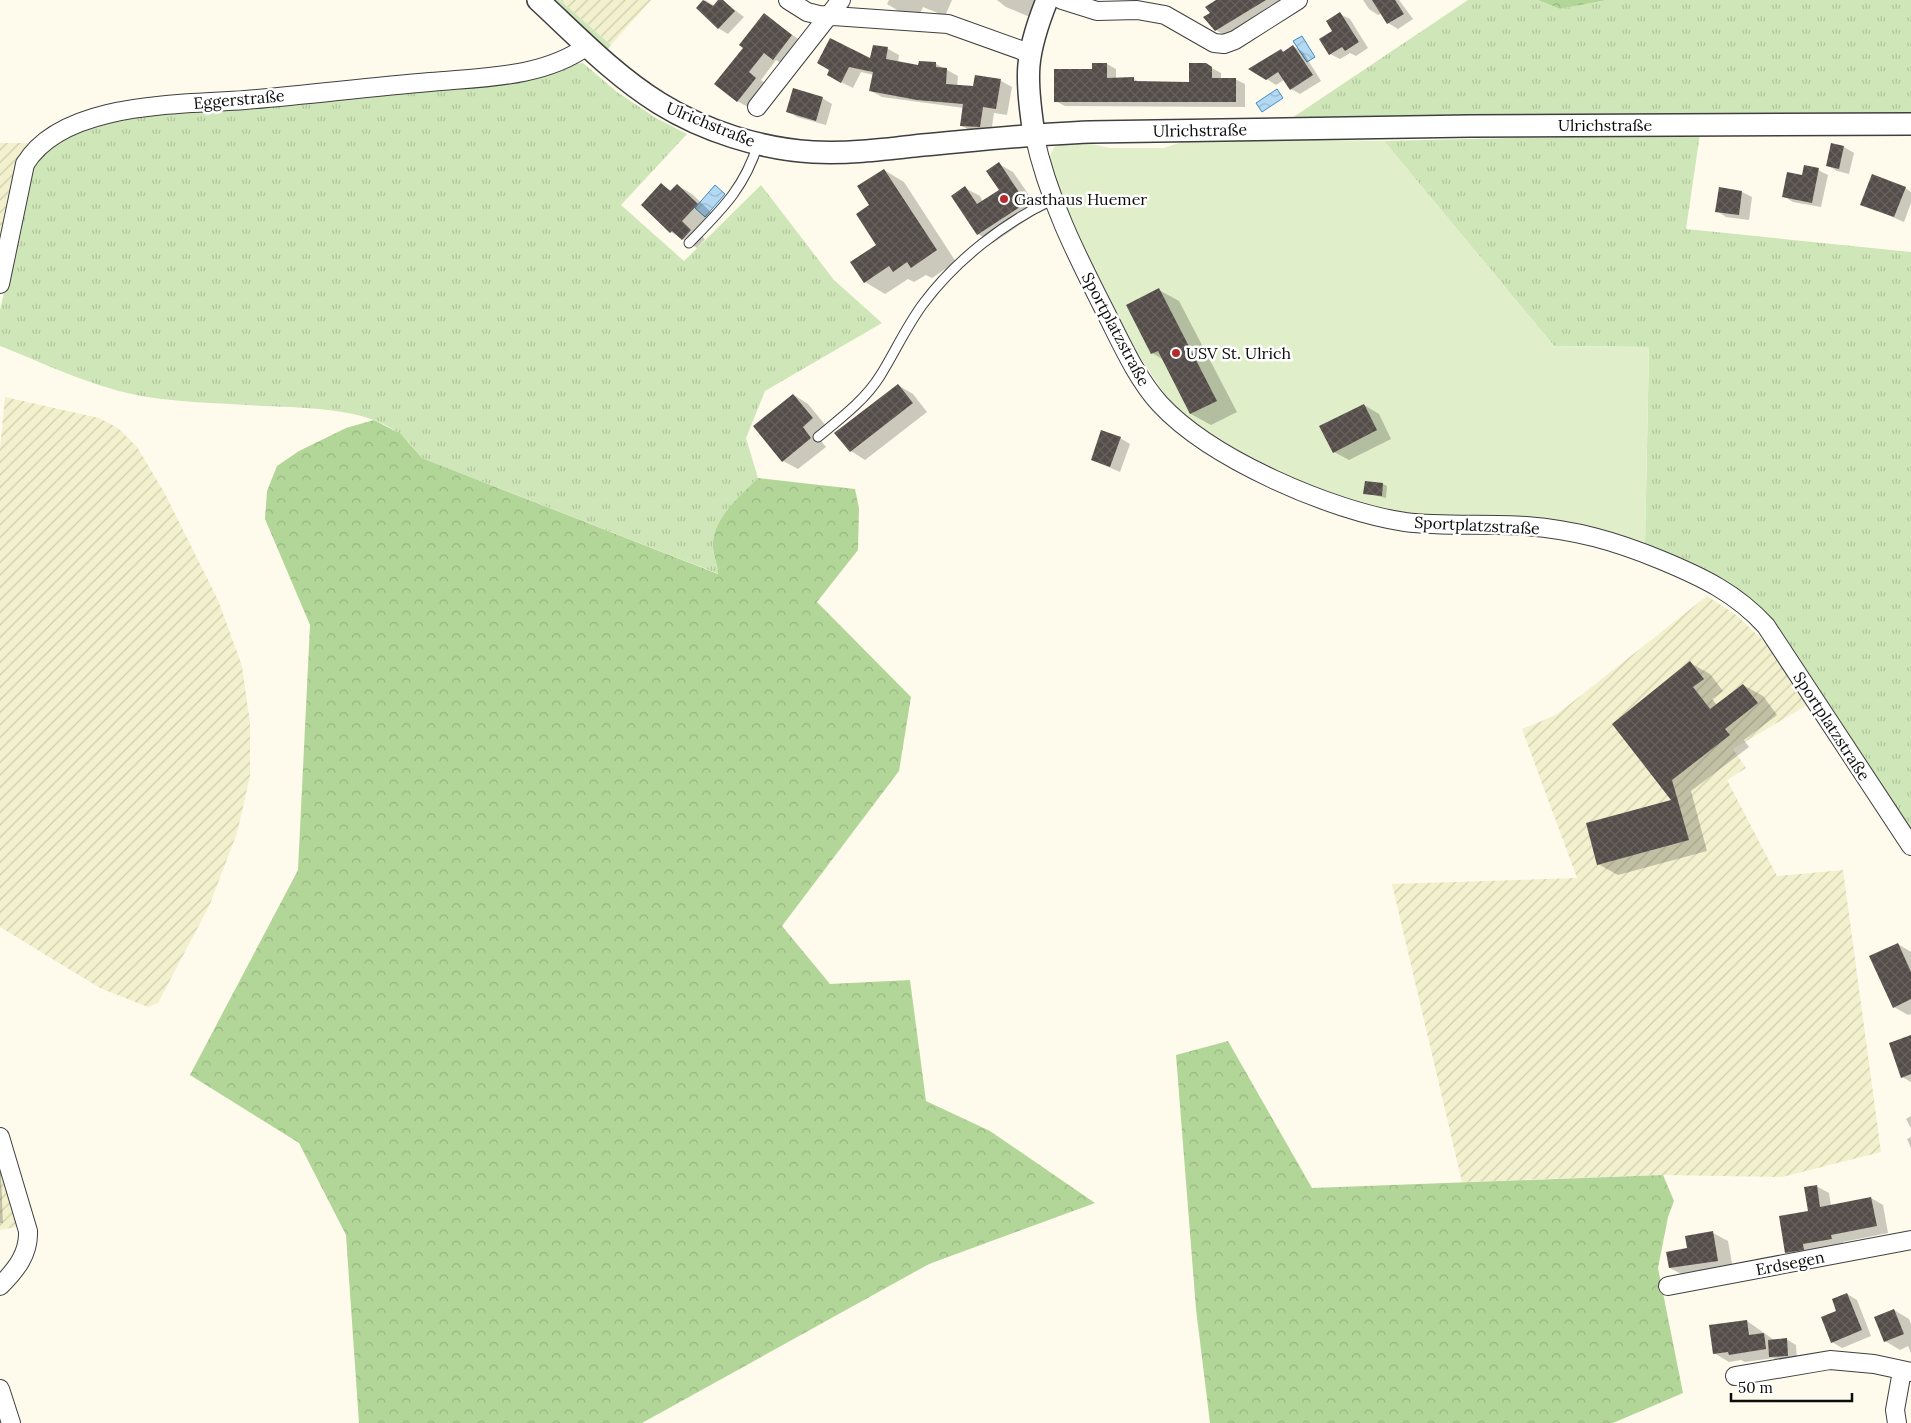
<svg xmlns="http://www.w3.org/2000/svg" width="1911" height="1423" font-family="Lora,serif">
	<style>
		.farmland { fill: url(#farmland-furrows) }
		.grass { fill: url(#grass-tufts) }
		.forest { fill: url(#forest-crowns) }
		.pitch { fill: #e0eec9 }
		.water { fill: url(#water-waves); stroke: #3e8cc6 }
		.shadow { fill: #0003 }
		.building { fill: url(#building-cross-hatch) }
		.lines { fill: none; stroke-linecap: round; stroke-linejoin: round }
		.service-casing { stroke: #3f3f3f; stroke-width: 11 }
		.minor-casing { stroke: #3f3f3f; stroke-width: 20 }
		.tertiary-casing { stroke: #3f3f3f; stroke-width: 24 }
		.service { stroke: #fff; stroke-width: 9 }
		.minor { stroke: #fff; stroke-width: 18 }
		.tertiary { stroke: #fff; stroke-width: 21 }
		.poi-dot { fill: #b42b2e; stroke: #fff; stroke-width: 2 }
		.labels { text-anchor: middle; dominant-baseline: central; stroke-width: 5; stroke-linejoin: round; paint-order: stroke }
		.street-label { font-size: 16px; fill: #0c0c0c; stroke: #fff }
		.poi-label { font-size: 16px; fill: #0c0c0c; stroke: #fff; text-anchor: start }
	</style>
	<defs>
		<pattern id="farmland-furrows" width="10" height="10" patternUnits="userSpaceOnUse" patternTransform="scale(1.25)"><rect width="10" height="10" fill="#f2f0cd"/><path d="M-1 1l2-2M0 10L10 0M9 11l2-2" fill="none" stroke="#cecdaf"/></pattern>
		<pattern id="grass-tufts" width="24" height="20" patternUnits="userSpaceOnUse" patternTransform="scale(1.25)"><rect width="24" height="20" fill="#cfe6b8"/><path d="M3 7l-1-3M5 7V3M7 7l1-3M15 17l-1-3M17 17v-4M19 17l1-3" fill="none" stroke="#b1c49d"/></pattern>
		<pattern id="forest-crowns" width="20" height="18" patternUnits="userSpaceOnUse" patternTransform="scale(1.25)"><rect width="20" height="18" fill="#b2d698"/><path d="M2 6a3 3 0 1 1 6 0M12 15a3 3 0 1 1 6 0" fill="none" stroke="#98b682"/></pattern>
		<pattern id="water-waves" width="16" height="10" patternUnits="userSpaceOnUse" patternTransform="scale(1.25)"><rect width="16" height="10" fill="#b3d9f3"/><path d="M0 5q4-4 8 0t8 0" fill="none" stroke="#99b9cf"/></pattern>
		<pattern id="building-cross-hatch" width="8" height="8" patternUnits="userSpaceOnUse" patternTransform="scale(1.25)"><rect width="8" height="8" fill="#544d49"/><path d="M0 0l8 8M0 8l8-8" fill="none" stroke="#68625f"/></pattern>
	</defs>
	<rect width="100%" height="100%" fill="#fefbec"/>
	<path class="farmland" d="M560,0H651L611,45Z
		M0,143H30L21,165L0,264Z
		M5,397L99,418L118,428L137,447L164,492L218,600L242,666L250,723V776L237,833L210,904L158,1003L148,1007L100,988L0,927V450Z
		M1707,596L1736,615L1773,650L1807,705L1733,749L1746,768L1727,780L1777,876L1843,870L1881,1152L1782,1177L1663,1175L1462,1182L1392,884L1577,878L1522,729L1556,715Z
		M0,1151L21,1226L0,1230Z"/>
	<path class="grass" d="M550,0H560L611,45L606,52Z
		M1468,0H1538L1560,9L1607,0H1911V117L1292,118Z
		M583,63L617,92L656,118L687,134L621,205L684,261L761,185L834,280L882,323L765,391L746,438L758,478C740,496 711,519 713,548C714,556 717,566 719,574L422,458C415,450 409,441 401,435C366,405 291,408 246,405C214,403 180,402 147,397C97,389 48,365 0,346V310L32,168L39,157L69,135L147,113Z
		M1700,134L1686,229L1911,252V832L1762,611L1738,590L1645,545L1649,347L1554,346L1384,141Z"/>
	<path class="forest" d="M1538,0H1607L1560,9Z
		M374,420L401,434L422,458L718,574C718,566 714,557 713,548C711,519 740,496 758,478L855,489L859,508L858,550L817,602L911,697L899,771L782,926L830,984L910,980L926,1101L990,1131L1095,1203L929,1264L642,1423H359L346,1235L299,1143L190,1075L298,870L310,625L265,519L267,491L277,466L299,451L346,428Z
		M1228,1041L1312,1188L1663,1175L1674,1201L1668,1217L1658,1268L1683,1393L1613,1423H1210L1196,1309L1176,1055Z"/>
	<path class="pitch" d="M1193,138L1384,141L1554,346L1649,347L1645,545L1397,514L1325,493L1249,462L1174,408L1133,347L1072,233L1048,161L1054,147L1073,140L1110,148H1164Z"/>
	<path class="water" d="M1302,36L1315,57L1307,62L1293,41Z
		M1277,89L1283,98L1262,112L1256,103Z
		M715,185L725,194L705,217L695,208Z"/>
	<path class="shadow" d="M705,0L715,6L722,0L744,17L728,34L718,28L697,8Z
		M889,0H952L945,16L923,7L918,18L902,13L887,4Z
		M997,0H1037L1030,17L1006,7Z
		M1218,0H1281L1224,35L1216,30L1211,14Z
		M1363,0H1399L1413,19L1398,29L1388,23L1382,13L1378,15L1369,9Z
		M1340,14L1350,19L1368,48L1356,56L1350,53L1340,59L1330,54L1334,31Z
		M764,15L804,43L786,66L776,60L761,80L768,86L750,108L737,101L745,48Z
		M874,46L888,49L899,55L898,63L920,67V62L936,64L958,76L957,86L974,88L1001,81L1012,87L1007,115L994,113L991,133L973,132L962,126L964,108L882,97L871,91L874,75L861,72L853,88L839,81L831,70L871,60Z
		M1293,46L1303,52L1321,81L1300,94L1291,89L1285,79L1276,85L1251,69L1281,50L1284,52Z
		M1107,64L1116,69V79H1134L1141,83H1191L1206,65L1221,73V79H1235L1245,84V107L1065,106L1055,101L1093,70Z
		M822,98L832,104L826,125L797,117L788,111Z
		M1832,145L1844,147L1854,153L1849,174L1837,171L1827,165Z
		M999,164L1013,172L1040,211L993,243L978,234L965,188L980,196L983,202L1001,190Z
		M884,170L904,182L956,262L932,278L926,275L914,282L908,279L885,294L865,282L878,245Z
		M1818,170L1828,175L1821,207L1793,202L1783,196L1803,177Z
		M662,185L672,191L677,185L692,194L712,213L696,230L705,239L697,248L671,232L643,205Z
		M1905,188L1911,192V203L1904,222L1862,204Z
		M1720,189L1742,192L1752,197L1749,220L1726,217L1717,211Z
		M1159,290L1179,301L1237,412L1211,425L1191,414L1164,360L1152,353Z
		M898,385L913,394L927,412L865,460L851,451Z
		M794,395L808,404L827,427L817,436L826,447L798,469L783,461Z
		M1364,405L1379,414L1391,439L1349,460L1334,452Z
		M1120,438L1130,444L1120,472L1092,460Z
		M1383,484L1387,486L1386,498L1364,493Z
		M1690,663L1710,674L1723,691L1712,699L1717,705L1743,685L1763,696L1777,715L1744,740L1749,747L1691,791L1707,851L1618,875L1598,864L1673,801L1613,724Z
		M1898,944L1911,952V1014L1908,1015L1894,1007Z
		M1911,1037V1082L1902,1077Z
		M1911,1116V1128L1906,1119Z
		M1911,1137V1148L1907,1139Z
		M0,1153L3,1223H0Z
		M1816,1186L1829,1193L1831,1206L1871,1198L1883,1205L1888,1233L1843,1242L1844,1245L1799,1259L1786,1252L1809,1212Z
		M1713,1233L1728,1241L1733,1269L1685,1276L1670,1268Z
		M1847,1294L1857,1300L1871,1336L1842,1348L1832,1342L1838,1312Z
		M1894,1310L1909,1319L1911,1324V1353L1908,1346L1900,1350L1885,1341Z
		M1747,1321L1774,1340L1786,1339L1796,1345L1797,1361L1780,1362L1773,1358L1745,1362L1741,1360L1729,1362L1714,1353Z"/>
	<path class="building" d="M703,0L713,6L718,0H723L735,11L718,29L696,8Z
		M1216,0H1266L1215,31L1203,17L1210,13L1205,7Z
		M1372,0H1395L1404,14L1387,24Z
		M1340,12L1359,42L1345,51L1342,47L1329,55L1319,39L1332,31L1326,21Z
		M764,13L792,35L773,60L764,53L749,72L756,78L737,102L714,84L743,48L739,45Z
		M830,38L870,58L873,45L888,47L886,59L918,65L919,61L936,62V67L947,68L946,84L973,86L975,75L1001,79L996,109L983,107L980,127L960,126L963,104L917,100L869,91L873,72L849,67L841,83L827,75L829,70L817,63Z
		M1293,45L1313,75L1290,90L1278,72L1266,80L1248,69L1281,49L1283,52Z
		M1092,63H1107V78L1134,77V81L1189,82V63H1206L1212,67V78H1236V102H1054V69H1092Z
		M793,88L823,97L816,121L786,112Z
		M1831,143L1844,146L1839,169L1826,166Z
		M999,162L1026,203L977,235L951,196L965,186L977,204L999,190L986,171Z
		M1804,165L1819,168L1812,203L1782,197L1787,172L1802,175Z
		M884,169L937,250L911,268L907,262L893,272L889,266L864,283L850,262L876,245L856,214L869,205L857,186Z
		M1872,174L1906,187L1894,217L1860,205Z
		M661,183L670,191L677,184L698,204L682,221L691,230L682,240L672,231L670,233L641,205Z
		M1719,187L1742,191L1739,215L1715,212Z
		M1159,288L1217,401L1190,414L1158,351L1151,354L1126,305Z
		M898,384L913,403L850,452L834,433Z
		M793,394L813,418L803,427L811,438L782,462L753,426Z
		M1364,404L1377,430L1333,453L1319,426Z
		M1101,430L1121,437L1110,467L1091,460Z
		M1365,481L1383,483L1382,496L1363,494Z
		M1690,661L1704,679L1693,687L1710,709L1743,684L1758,703L1725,729L1730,735L1672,780L1689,840L1597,865L1586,823L1671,800L1612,724Z
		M1898,943L1911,972V999L1893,1008L1869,956Z
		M1911,1035V1074L1901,1078L1889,1043Z
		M1817,1185L1820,1207L1871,1197L1877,1226L1831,1235L1832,1239L1803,1244L1804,1250L1785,1253L1779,1216L1808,1211L1804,1187Z
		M1713,1231L1718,1261L1669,1268L1666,1252L1687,1248L1685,1236Z
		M1847,1293L1862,1330L1831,1343L1821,1317L1836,1311L1832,1299Z
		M1894,1309L1904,1334L1884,1342L1874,1317Z
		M1747,1320L1749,1335L1764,1333L1766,1349L1729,1355L1728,1352L1713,1354L1709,1325Z
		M1787,1338L1788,1356L1769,1357L1768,1340Z"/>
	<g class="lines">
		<defs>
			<path id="service" d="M689,243C721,210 744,189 758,144
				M818,437C841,418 865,400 880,376C895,352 906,327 923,304C955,261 1003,223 1052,200"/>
			<path id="minor" d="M788,0L807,12L819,15L948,24L1029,53
				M1062,0L1097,11L1137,10L1165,15L1214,43L1224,44L1235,40L1298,0
				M757,107L841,0
				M1034,134C1048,200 1078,258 1108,317C1123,347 1138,380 1160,404C1211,459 1331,511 1405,522C1445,527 1486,523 1526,526C1576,530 1615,541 1661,560C1702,577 1736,593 1766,626L1911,846
				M0,284L25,164C63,101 181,105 245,100C307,95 368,87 430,82C482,77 543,78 587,46
				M0,1137L28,1231C29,1254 16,1270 0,1286
				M1668,1286L1911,1240
				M1735,1376L1830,1360L1874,1364L1911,1372
				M0,1389L11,1423
				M1897,1423L1895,1410L1902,1371"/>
			<path id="tertiary" d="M538,0C577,36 614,75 659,103C704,131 761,149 813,152C850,154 887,149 923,145C979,140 1034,134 1090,132L1470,126L1911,124
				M1034,134C1025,76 1025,55 1047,0"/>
		</defs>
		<use href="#service" class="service-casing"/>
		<use href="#minor" class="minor-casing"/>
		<use href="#tertiary" class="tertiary-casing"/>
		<use href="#service" class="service"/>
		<use href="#minor" class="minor"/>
		<use href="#tertiary" class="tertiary"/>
	</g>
	<g class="poi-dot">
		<circle cx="1004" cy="199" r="5"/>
		<circle cx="1176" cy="353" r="5"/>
	</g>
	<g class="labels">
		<g class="street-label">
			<text transform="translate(239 99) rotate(-5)">Eggerstraße</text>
			<text transform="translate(711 124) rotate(22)">Ulrichstraße</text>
			<text x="1605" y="125">Ulrichstraße</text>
			<text transform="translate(1200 130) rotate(-1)">Ulrichstraße</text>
			<text transform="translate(1116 329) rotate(62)">Sportplatzstraße</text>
			<text transform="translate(1477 525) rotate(3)">Sportplatzstraße</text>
			<text transform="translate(1832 726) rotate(57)">Sportplatzstraße</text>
			<text transform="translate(1790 1263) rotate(-11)">Erdsegen</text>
		</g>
		<g class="poi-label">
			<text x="1014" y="199">Gasthaus Huemer</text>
			<text x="1186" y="353">USV St. Ulrich</text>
		</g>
	</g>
	<path d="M1731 1393v8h121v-8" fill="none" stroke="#0c0c0c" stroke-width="2.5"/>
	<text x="1738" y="1393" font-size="15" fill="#0c0c0c" stroke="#ffffff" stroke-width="4" paint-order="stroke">50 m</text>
</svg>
